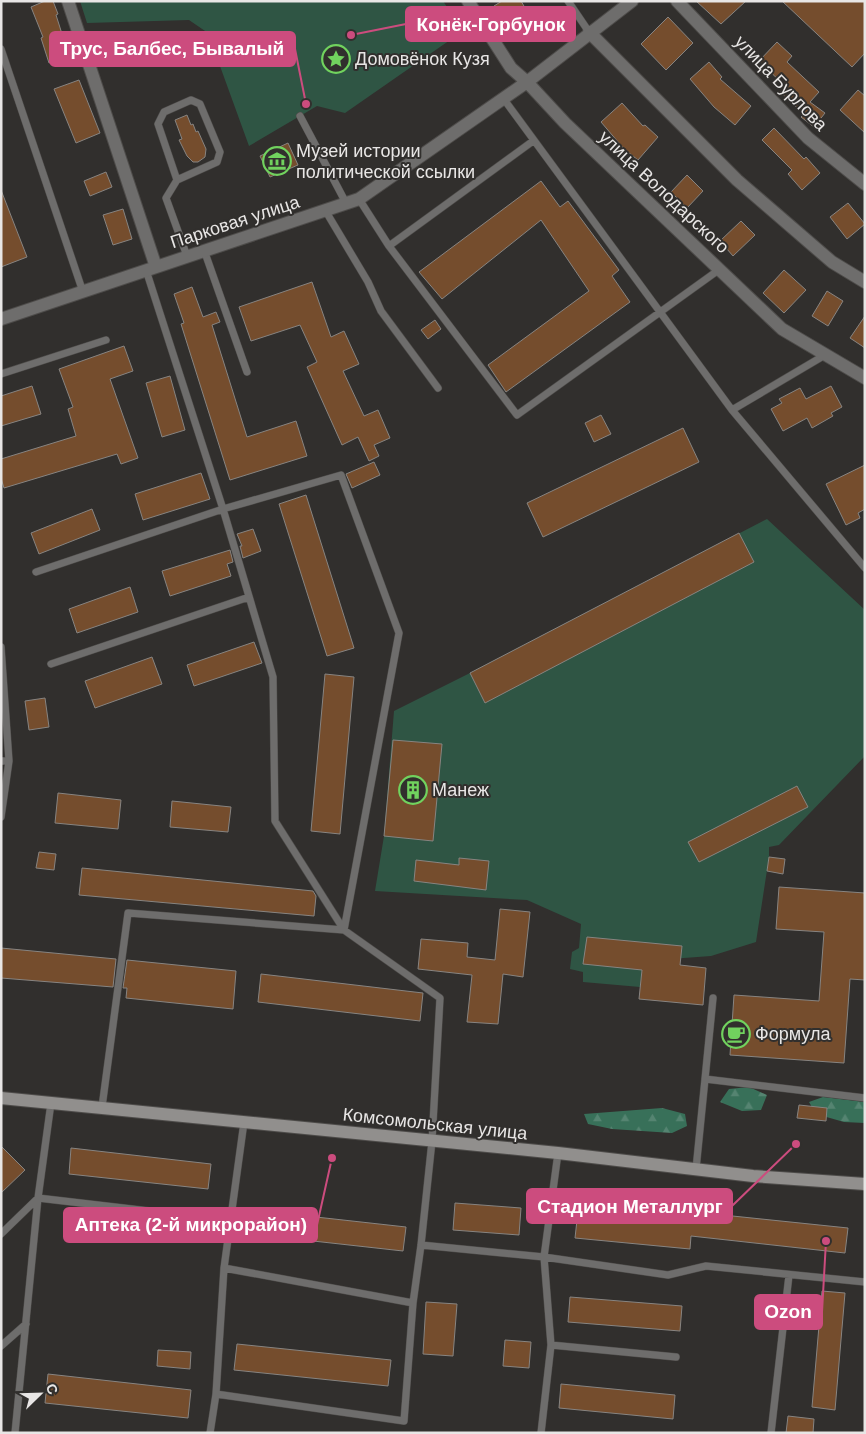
<svg xmlns="http://www.w3.org/2000/svg" width="866" height="1434" font-family="Arial,sans-serif">
	<style>
		.green { fill: #2f5544 }
		.forest { fill: url(#forest-firs) }
		.building { fill: #754d2d; stroke: #878481 }
		.lines { fill: none; stroke-linecap: round; stroke-linejoin: round }
		.lane-casing { stroke: #4e4c4a; stroke-width: 8 }
		.street-casing { stroke: #4e4c4a; stroke-width: 14 }
		.secondary-casing { stroke: #4e4c4a; stroke-width: 14 }
		.lane { stroke: #6e6d6c; stroke-width: 7 }
		.street { stroke: #6e6d6c; stroke-width: 12 }
		.secondary { stroke: #918f8d; stroke-width: 12 }
		.labels { text-anchor: middle; dominant-baseline: central; stroke-width: 4; stroke-linejoin: round; paint-order: stroke }
		.poi-label { font-size: 18px; fill: #e8e6e5; stroke: #312f2d; text-anchor: start }
		.street-label { font-size: 18px; fill: #e8e6e5; stroke: #312f2d }
		.leader { fill: none; stroke: #cc4c7e; stroke-width: 2 }
		.callout-dot { fill: #cc4c7e; stroke: #312f2d; stroke-width: 2 }
		.callout { fill: #cc4c7e; stroke: #cc4c7e; stroke-width: 2 }
		.callout-label { font-size: 19px; text-anchor: middle; font-weight: bold; fill: #fff }
	</style>
	<defs>
		<pattern id="forest-firs" width="22" height="20" patternUnits="userSpaceOnUse" patternTransform="scale(1.25)"><rect width="22" height="20" fill="#387059"/><path d="M5 1l3.5 6h-7zM16 11l3.5 6h-7z" fill="#558471"/></pattern>
	</defs>
	<rect width="100%" height="100%" fill="#312f2d"/>
	<path class="green" d="M80,1H443L463,31L345,113L317,106L249,146L208,33L189,20L87,23Z
		M767,519L865,610V756L779,845L769,847V857L756,942L711,956L643,961L640,987L583,982V972L570,969L572,952L579,948L581,924L527,900L375,891L384,836L394,711L470,673Z"/>
	<path class="forest" d="M749,1087L767,1095L761,1110L742,1111L720,1102L729,1089Z
		M823,1097L865,1102V1123L844,1122L816,1114L809,1102Z
		M662,1108L685,1114L687,1126L672,1133L612,1129L588,1124L584,1114Z"/>
	<path class="building" d="M45,1H53L58,14L56,15L69,56L49,63L41,38L43,37L31,7Z
		M502,1H521L528,13L506,27L494,6Z
		M696,1H746L721,24Z
		M782,1H865V53L852,67Z
		M668,17L693,43L666,70L641,44Z
		M777,42L792,56L787,62L819,92L810,102L825,113L814,127L801,117L804,114L780,92L786,87L759,61Z
		M709,62L722,77L720,79L751,106L735,125L714,107L690,79Z
		M79,80L100,133L76,143L54,89Z
		M858,90L865,96V133L840,110Z
		M622,103L643,126L645,125L658,137L638,160L624,149L601,122Z
		M187,115L191,125L193,124L196,132L198,131L206,149L205,157L198,162H193L187,156L179,140L182,139L175,120Z
		M774,128L804,159L806,157L820,173L802,190L788,174L792,170L762,140Z
		M288,143L298,165L270,177L260,156Z
		M106,172L112,187L90,196L84,181Z
		M687,175L703,191L687,208L671,192Z
		M541,181L560,207L568,201L619,270L612,276L630,302L506,392L488,365L589,291L541,220L442,299L419,272Z
		M1,190L27,257L1,267Z
		M848,203L865,224L847,239L830,217Z
		M123,209L132,239L113,245L103,215Z
		M741,221L755,235L733,256L720,241Z
		M784,270L806,290L784,313L763,293Z
		M312,282L331,337L344,331L359,364L343,371L364,416L378,410L390,438L374,445L379,456L369,461L358,437L342,445L307,367L317,362L300,325L251,341L239,307Z
		M192,287L203,317L216,312L220,322L212,325L247,437L296,421L307,456L230,480L181,324L184,323L174,294Z
		M827,291L843,301L828,326L812,316Z
		M865,316V348L850,338Z
		M435,320L441,329L428,339L421,330Z
		M124,346L133,371L110,379L138,458L121,464L117,454L4,488L1,478V459L76,436L68,409L73,407L59,369Z
		M170,376L185,430L162,437L146,383Z
		M32,386L41,414L1,426V396Z
		M831,386L842,407L831,413L833,416L812,428L807,418L783,431L771,409L782,403L779,399L800,388L806,399Z
		M601,415L611,434L594,442L585,423Z
		M683,428L699,462L543,537L527,503Z
		M374,462L380,475L352,488L346,474Z
		M865,465V509L858,513L860,518L846,525L826,484Z
		M201,473L210,499L143,520L135,494Z
		M306,495L354,648L327,656L279,504Z
		M92,509L100,530L39,554L31,533Z
		M253,529L261,551L243,558L240,546H242L237,534Z
		M739,533L754,562L485,703L470,673Z
		M230,550L233,562L227,564L231,576L170,596L162,571Z
		M130,587L138,612L77,633L69,609Z
		M254,642L262,663L194,686L187,665Z
		M152,657L162,684L95,708L85,681Z
		M325,674L354,677L340,834L311,831Z
		M45,698L49,727L29,730L25,701Z
		M393,740L442,744L433,841L384,836Z
		M797,786L808,807L699,862L688,842Z
		M58,793L121,800L118,829L55,823Z
		M172,801L231,807L228,832L170,827Z
		M39,852L56,854L54,870L36,868Z
		M769,857L785,859L783,874L767,871Z
		M459,858L489,861L486,890L414,881L416,860L459,865Z
		M82,868L313,891L316,896L314,916L79,895Z
		M779,887L865,893V980L850,979L844,1063L730,1055L734,995L819,1001L824,932L776,929Z
		M500,909L530,912L523,977L503,974L498,1024L467,1022L472,975L418,969L421,939L468,943L467,957L495,960Z
		M587,937L682,946L680,965L706,968L703,1005L639,999L642,970L583,964Z
		M1,948L116,959L113,987L1,978Z
		M127,960L236,971L233,1009L126,998L127,988H123Z
		M261,974L423,993L420,1021L258,1002Z
		M799,1105L827,1108L826,1121L797,1118Z
		M1,1146L25,1170L1,1193Z
		M71,1148L211,1164L208,1189L69,1174Z
		M455,1203L521,1208L519,1235L453,1230Z
		M253,1210L406,1227L403,1251L250,1234Z
		M578,1211L692,1223L694,1212L848,1228L845,1253L691,1236L690,1249L575,1238Z
		M822,1291L845,1293L835,1410L812,1407Z
		M570,1297L682,1306L680,1331L568,1322Z
		M426,1302L457,1304L453,1356L423,1354Z
		M505,1340L531,1342L529,1368L503,1366Z
		M237,1344L391,1360L388,1386L234,1370Z
		M158,1350L191,1352L190,1369L157,1366Z
		M48,1374L191,1390L188,1418L45,1403Z
		M561,1384L675,1395L673,1419L559,1408Z
		M788,1416L814,1419L813,1433H786Z"/>
	<g class="lines">
		<defs>
			<path id="lane" d="M568,1L589,32
				M1,49L83,292
				M503,98L732,410L865,568
				M300,116L346,203
				M533,141L389,246L517,415L720,269
				M177,180L158,124L164,112L191,100L200,104L220,152L217,162L177,180L166,198L187,256
				M359,199L389,246
				M325,210L368,282L381,311L438,388
				M204,250L247,372
				M1,374L106,340
				M732,410L825,355
				M341,475L399,633L344,930L275,821L273,677L223,509Z
				M36,572L223,509L146,270
				M1,647L9,761
				M51,664L249,597
				M1,761H9L1,817
				M705,1079L713,998
				M102,1107L128,913L344,930L440,998L432,1141L421,1245L413,1303L404,1421L216,1394
				M696,1169L705,1079L865,1098
				M1,1234L38,1198L209,1218
				M421,1245L544,1257L558,1153
				M224,1268L413,1303
				M551,1345L676,1357
				M1,1346L26,1324
				M15,1433L38,1198L51,1103
				M210,1433L216,1394L224,1268L244,1122
				M541,1433L551,1345L544,1257L668,1275L706,1266L865,1282
				M771,1433L789,1275"/>
			<path id="street" d="M68,1L156,267
				M468,1L511,68L527,82L565,123L782,329L865,378
				M677,1L808,138L865,184
				M589,32L737,180L832,262L865,282
				M1,319L359,199L527,82L632,1"/>
			<path id="secondary" d="M1,1098L558,1153L753,1176L865,1184"/>
		</defs>
		<use href="#lane" class="lane-casing"/>
		<use href="#street" class="street-casing"/>
		<use href="#secondary" class="secondary-casing"/>
		<use href="#lane" class="lane"/>
		<use href="#street" class="street"/>
		<use href="#secondary" class="secondary"/>
	</g>
	<defs>
		<symbol id="sight-ring" viewBox="-11 -11 22 22"><circle r="9.5" fill="#312f2d" stroke="#71d25e" stroke-width="1.5"/><path d="M0-6L1.8-2.2L6-1.7L2.9 1.2L3.7 5.4L0 3.3L-3.7 5.4L-2.9 1.2L-6-1.7L-1.8-2.2Z" fill="#71d25e"/></symbol>
		<symbol id="museum-ring" viewBox="-11 -11 22 22"><circle r="9.5" fill="#312f2d" stroke="#71d25e" stroke-width="1.5"/><path d="M0-6L6-3V-2H-6V-3ZM-5-1h2V3h-2ZM-1-1h2V3h-2ZM3-1h2V3H3ZM-6 4H6V6H-6Z" fill="#71d25e"/></symbol>
		<symbol id="building-ring" viewBox="-11 -11 22 22"><circle r="9.5" fill="#312f2d" stroke="#71d25e" stroke-width="1.5"/><path d="M-4-6H4V6H1V3H-1V6H-4ZM-2.5-4.3h1.7v1.8h-1.7ZM.8-4.3h1.7v1.8H.8ZM-2.5-1h1.7V.8h-1.7ZM.8-1h1.7V.8H.8Z" fill="#71d25e"/></symbol>
		<symbol id="cafe-ring" viewBox="-11 -11 22 22"><circle r="9.5" fill="#312f2d" stroke="#71d25e" stroke-width="1.5"/><path d="M-5.5-4.5H6V0H3Q3 3.5 0 3.5H-2.5Q-5.5 3.5-5.5 0ZM3-3.2v2h1.7v-2ZM-6 4.5H4V6H-6Z" fill="#71d25e"/></symbol>
	</defs>
	<g fill-rule="evenodd">
		<use href="#sight-ring" x="320" y="43" width="32" height="32"/>
		<use href="#museum-ring" x="261" y="145" width="32" height="32"/>
		<use href="#building-ring" x="397" y="774" width="32" height="32"/>
		<use href="#cafe-ring" x="720" y="1018" width="32" height="32"/>
	</g>
	<g class="labels">
		<g class="poi-label">
			<text x="355" y="59">Домовёнок Кузя</text>
			<text x="296" y="151">Музей истории<tspan x="296" dy="21">политической ссылки</tspan></text>
			<text x="432" y="790">Манеж</text>
			<text x="755" y="1034">Формула</text>
		</g>
		<g class="street-label">
			<text transform="translate(781 83) rotate(46)">улица Бурлова</text>
			<text transform="translate(664 192) rotate(43)">улица Володарского</text>
			<text transform="translate(235 222) rotate(-18)">Парковая улица</text>
			<text transform="translate(435 1124) rotate(6)">Комсомольская улица</text>
		</g>
	</g>
	<path class="leader" d="M351 35L406 24M306 104L295 49M796 1144L732 1206M332 1158L317 1225M826 1241L822 1312"/>
	<g class="callout-dot">
		<circle cx="351" cy="35" r="5"/>
		<circle cx="306" cy="104" r="5"/>
		<circle cx="796" cy="1144" r="5"/>
		<circle cx="332" cy="1158" r="5"/>
		<circle cx="826" cy="1241" r="5"/>
	</g>
	<g class="callout">
		<rect x="406" y="7" width="169" height="34" rx="5"/>
		<rect x="50" y="32" width="245" height="34" rx="5"/>
		<rect x="527" y="1189" width="205" height="34" rx="5"/>
		<rect x="64" y="1208" width="253" height="34" rx="5"/>
		<rect x="755" y="1295" width="67" height="34" rx="5"/>
	</g>
	<g class="callout-label">
		<text x="491" y="31">Конёк-Горбунок</text>
		<text x="172" y="55">Трус, Балбес, Бывалый</text>
		<text x="630" y="1213">Стадион Металлург</text>
		<text x="191" y="1231">Аптека (2-й микрорайон)</text>
		<text x="788" y="1318">Ozon</text>
	</g>
	<rect width="866" height="1434" fill="none" stroke="#e8e6e5" stroke-width="5"/>
	<g transform="translate(40 1394) rotate(67)" stroke="#312f2d" stroke-width="4" paint-order="stroke">
	<path d="M0-4L9 19L0 12L-9 19Z" fill="#e8e6e5"/>
	<text y="-8" font-size="14" font-weight="bold" text-anchor="middle" fill="#e8e6e5">С</text>
	</g>
</svg>
